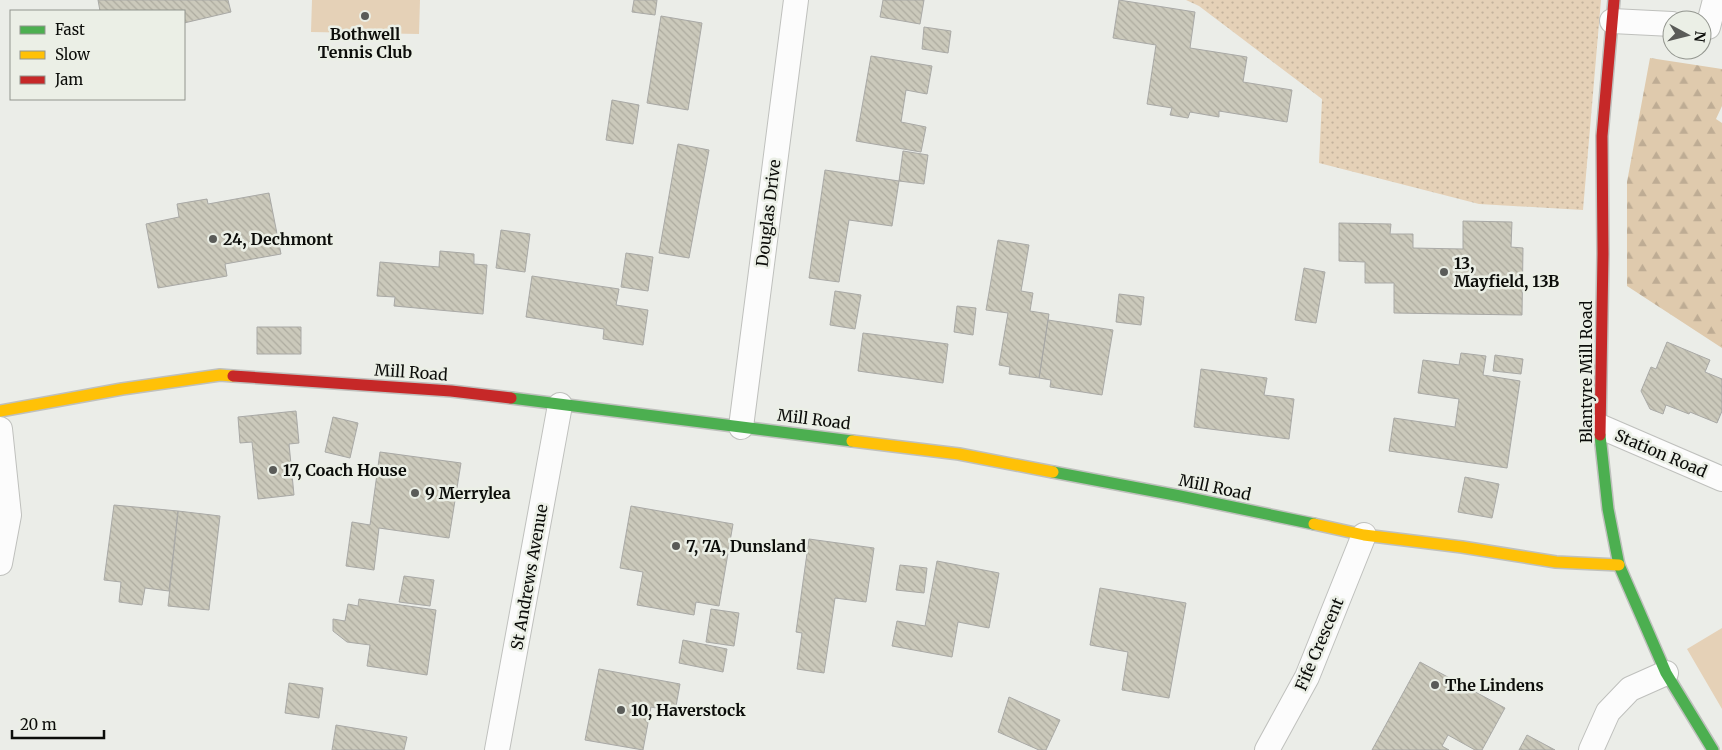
<svg xmlns="http://www.w3.org/2000/svg" width="1722" height="750" font-family="Merriweather,serif">
	<style>
		.grass { fill: #e5d1b7 }
		.forest { fill: url(#forest-firs) }
		.park { fill: url(#park-dots) }
		.building { fill: url(#building-back-hatch); stroke: #a9a9a6 }
		.lines { fill: none; stroke-linecap: round; stroke-linejoin: round }
		.street-casing { stroke: #bfc0bd; stroke-width: 26 }
		.fast-casing { stroke: #bfc0bd; stroke-width: 14 }
		.slow-casing { stroke: #bfc0bd; stroke-width: 14 }
		.jam-casing { stroke: #bfc0bd; stroke-width: 14 }
		.street { stroke: #fcfcfc; stroke-width: 24 }
		.fast { stroke: #4caf50; stroke-width: 11 }
		.slow { stroke: #ffc107; stroke-width: 11 }
		.jam { stroke: #c62828; stroke-width: 11 }
		.poi-dot { fill: #5a5b58; stroke: #ebefe6; stroke-width: 2 }
		.labels { text-anchor: middle; dominant-baseline: central; stroke-width: 5; stroke-linejoin: round; paint-order: stroke }
		.poi-label { font-size: 16px; font-weight: bold; fill: #0c0d0a; stroke: #ebefe6; text-anchor: start }
		.street-label { font-size: 16px; fill: #0c0d0a; stroke: #ebefe6 }
	</style>
	<defs>
		<pattern id="forest-firs" width="22" height="20" patternUnits="userSpaceOnUse" patternTransform="scale(1.25)"><rect width="22" height="20" fill="#dfcaad"/><path d="M5 1l3.5 6h-7zM16 11l3.5 6h-7z" fill="#beac94"/></pattern>
		<pattern id="park-dots" width="8" height="8" patternUnits="userSpaceOnUse" patternTransform="scale(1.25)"><rect width="8" height="8" fill="#e5d1b7"/><path d="M2 2h.1M6 6h.1" fill="none" stroke="#c3b29c" stroke-width="1.8" stroke-linecap="round"/></pattern>
		<pattern id="building-back-hatch" width="6" height="6" patternUnits="userSpaceOnUse" patternTransform="scale(1.25)"><rect width="6" height="6" fill="#cbc9bb"/><path d="M-1 5l2 2M0 0l6 6M5-1l2 2" fill="none" stroke="#adab9f"/></pattern>
	</defs>
	<rect width="100%" height="100%" fill="#ebede8"/>
	<path class="grass" d="M312,0H420L419,34L311,32Z
		M1722,628V709L1687,649Z"/>
	<path class="forest" d="M1650,58L1722,69V106L1716,119L1722,123V348L1627,286V182Z"/>
	<path class="park" d="M1186,0H1601L1583,210L1479,204L1319,163L1322,99L1199,6Z"/>
	<path class="building" d="M98,0H228L231,12L184,23V11H100Z
		M634,0H657L655,15L632,12Z
		M883,0H924L920,24L880,17Z
		M1119,0L1195,12L1190,48L1247,57L1243,82L1292,90L1287,122L1219,111V117L1190,112L1188,118L1170,115L1172,108L1147,104L1156,45L1113,38Z
		M661,16L702,23L688,110L647,103Z
		M924,27L951,31L948,53L922,49Z
		M871,56L932,66L927,94L906,90L901,122L926,127L921,152L856,141Z
		M612,100L639,105L633,144L606,140Z
		M678,144L709,150L689,258L659,253Z
		M903,151L928,155L924,184L899,181Z
		M825,170L899,181L892,226L849,220L839,282L809,278Z
		M269,193L281,254L225,264L227,276L158,288L146,224L179,217L177,204L207,199L208,204Z
		M1463,221L1512,222L1511,247L1523,248L1522,315L1394,313V283H1365V262L1339,261V223L1391,224L1390,234H1413V248L1463,249Z
		M501,230L530,234L525,272L496,268Z
		M998,240L1029,245L1021,291L1033,293L1030,311L1049,314L1039,378L1009,374L1010,367L999,365L1008,313L986,310Z
		M440,251L474,254V264L487,265L483,314L394,306L395,297L377,296L380,262L439,267Z
		M626,253L653,257L648,291L621,287Z
		M1304,268L1325,272L1316,323L1295,320Z
		M532,276L619,289L616,305L648,310L643,345L603,339L604,329L526,317Z
		M835,291L861,295L855,329L830,325Z
		M1119,294L1144,297L1141,325L1116,322Z
		M957,306L976,308L973,335L954,332Z
		M1048,320L1113,330L1102,395L1050,387L1051,380L1039,378Z
		M257,327H301V354H257Z
		M863,333L948,344L943,383L858,371Z
		M1667,342L1710,360L1705,372L1722,379V411L1717,423L1690,412L1689,414L1666,405L1663,414L1650,409L1641,391L1651,367L1656,369Z
		M1461,353L1486,356L1483,375L1520,381L1507,468L1389,451L1394,418L1455,427L1459,399L1418,393L1423,360L1459,365Z
		M1495,355L1523,359L1521,374L1493,371Z
		M1201,369L1267,378L1264,395L1294,399L1289,439L1194,427Z
		M296,411L299,443L289,444L294,495L258,499L252,442L240,443L238,417Z
		M333,417L358,423L350,458L325,452Z
		M380,452L461,463L449,538L379,528L374,570L346,566L352,522L370,525Z
		M1465,477L1499,484L1492,518L1458,512Z
		M114,505L178,511L169,591L145,588L142,605L119,602L121,582L104,580Z
		M631,506L733,524L719,606L696,602L694,615L637,605L643,572L620,568Z
		M178,511L220,516L209,610L168,606Z
		M809,539L874,548L866,602L835,598L824,673L797,669L802,633L796,632Z
		M937,561L999,573L989,628L958,622L952,657L892,646L897,621L925,626Z
		M900,565L927,568L924,593L896,590Z
		M404,576L434,580L430,606L399,602Z
		M1100,588L1186,603L1169,698L1122,690L1128,652L1090,645Z
		M359,599L436,610L427,675L367,666L370,645L347,642L333,631V619L345,621L348,604L358,606Z
		M711,609L739,613L734,646L706,642Z
		M683,640L727,649L723,672L679,663Z
		M1420,662L1505,708L1482,750H1475L1448,735L1442,746L1449,750H1372Z
		M599,669L680,684L675,712L651,707L643,750L585,740Z
		M289,683L323,688L319,718L285,713Z
		M1009,697L1060,720L1046,750H1039L998,732Z
		M336,725L407,737L404,750H332Z
		M1527,735L1555,750H1519Z"/>
	<g class="lines">
		<defs>
			<path id="street" d="M1612,21L1672,24
				M1708,27L1715,0
				M1599,426L1722,479
				M741,427L796,0
				M0,429L9,515L0,563
				M497,750L560,405
				M1267,750L1307,677L1364,535
				M1591,750L1608,712L1630,689L1666,673"/>
			<path id="fast" d="M511,398L852,441
				M1600,435L1608,509L1619,565L1666,673L1713,750
				M1053,472L1180,496L1314,524"/>
			<path id="slow" d="M0,411L122,389L220,375L233,376
				M852,441L959,454L1053,472
				M1314,524L1364,535L1462,547L1556,562L1619,565"/>
			<path id="jam" d="M233,376L451,391L511,398
				M1600,435L1603,254L1602,136L1614,0"/>
		</defs>
		<use href="#street" class="street-casing"/>
		<use href="#fast" class="fast-casing"/>
		<use href="#slow" class="slow-casing"/>
		<use href="#jam" class="jam-casing"/>
		<use href="#street" class="street"/>
		<use href="#fast" class="fast"/>
		<use href="#slow" class="slow"/>
		<use href="#jam" class="jam"/>
	</g>
	<g class="poi-dot">
		<circle cx="365" cy="16" r="5"/>
		<circle cx="213" cy="239" r="5"/>
		<circle cx="1444" cy="272" r="5"/>
		<circle cx="273" cy="470" r="5"/>
		<circle cx="415" cy="493" r="5"/>
		<circle cx="676" cy="546" r="5"/>
		<circle cx="1435" cy="685" r="5"/>
		<circle cx="621" cy="710" r="5"/>
	</g>
	<g class="labels">
		<g class="poi-label">
			<text x="365" y="34" text-anchor="middle">Bothwell<tspan x="365" dy="18">Tennis Club</tspan></text>
			<text x="223" y="239">24, Dechmont</text>
			<text x="1454" y="263">13,<tspan x="1454" dy="18">Mayfield, 13B</tspan></text>
			<text x="283" y="470">17, Coach House</text>
			<text x="425" y="493">9 Merrylea</text>
			<text x="686" y="546">7, 7A, Dunsland</text>
			<text x="1445" y="685">The Lindens</text>
			<text x="631" y="710">10, Haverstock</text>
		</g>
		<g class="street-label">
			<text transform="translate(768 213) rotate(-83)">Douglas Drive</text>
			<text transform="translate(411 372) rotate(4)">Mill Road</text>
			<text transform="translate(1586 372) rotate(-90)">Blantyre Mill Road</text>
			<text transform="translate(814 419) rotate(7)">Mill Road</text>
			<text transform="translate(1661 453) rotate(23)">Station Road</text>
			<text transform="translate(1215 487) rotate(12)">Mill Road</text>
			<text transform="translate(529 577) rotate(-80)">St Andrews Avenue</text>
			<text transform="translate(1319 644) rotate(-67)">Fife Crescent</text>
		</g>
	</g>
	<rect x="10" y="10" width="175" height="90" fill="#ebefe6" stroke="#92958e"/>
	<rect x="20" y="26" width="25" height="8" fill="#4caf50" stroke="#92958e"/>
	<text x="55" y="35" font-size="15" fill="#0c0d0a">Fast</text>
	<rect x="20" y="51" width="25" height="8" fill="#ffc107" stroke="#92958e"/>
	<text x="55" y="60" font-size="15" fill="#0c0d0a">Slow</text>
	<rect x="20" y="76" width="25" height="8" fill="#c62828" stroke="#92958e"/>
	<text x="55" y="85" font-size="15" fill="#0c0d0a">Jam</text>
	<g transform="translate(1687 35) rotate(97)"><circle r="24" fill="#ebefe6" stroke="#92958e"/>
	<path d="M0-4L9 19L0 12L-9 19Z" fill="#5a5b58"/>
	<text y="-8" font-size="14" font-weight="bold" text-anchor="middle" fill="#0c0d0a">N</text>
	</g>
	<path d="M12 730v8h92v-8" fill="none" stroke="#0c0d0a" stroke-width="2.5"/>
	<text x="20" y="730" font-size="15" fill="#0c0d0a" stroke="#ebefe6" stroke-width="4" paint-order="stroke">20 m</text>
</svg>
